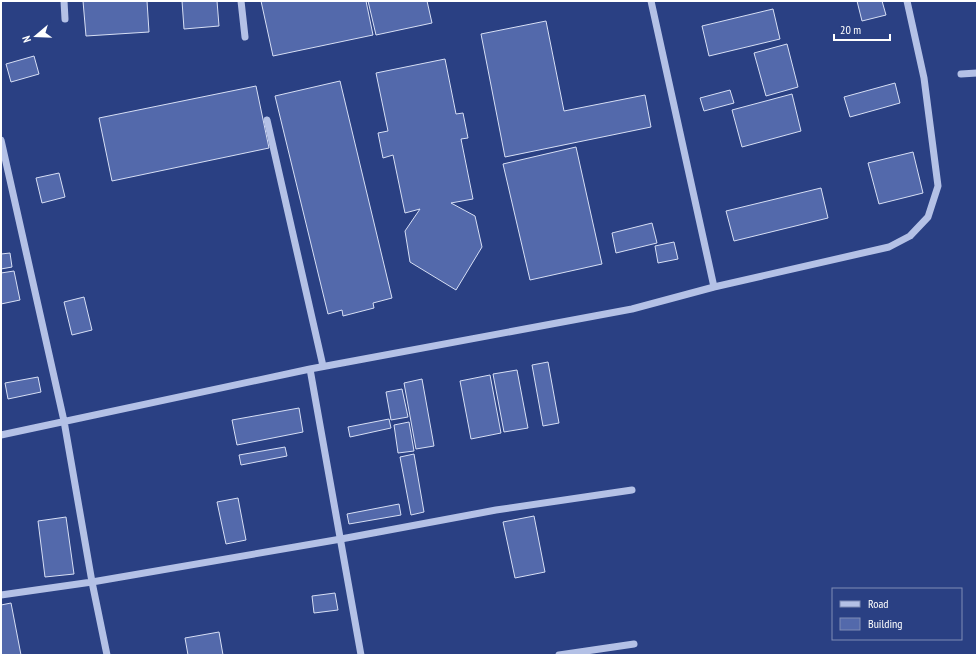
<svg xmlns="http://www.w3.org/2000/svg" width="978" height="656" font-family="'PT Sans Narrow',sans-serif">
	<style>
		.building { fill: #5369ab; stroke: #d7dff5 }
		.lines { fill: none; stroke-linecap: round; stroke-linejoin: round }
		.minor { stroke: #b4c1e6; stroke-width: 7 }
	</style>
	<rect width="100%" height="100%" fill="#2a4083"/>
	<path class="building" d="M83,1H147L149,32L86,36Z
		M182,1H217L219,26L184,29Z
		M261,1H366L373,35L273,56Z
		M368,1H427L432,23L376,35Z
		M857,1H882L886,15L862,21Z
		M773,9L780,39L709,56L702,26Z
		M546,21L564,111L645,95L651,127L505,157L481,34Z
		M787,44L798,87L766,96L754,53Z
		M34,56L39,74L11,82L6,64Z
		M445,59L456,114L463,113L468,138L461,139L473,199L451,203L475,216L482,247L456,290L410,262L405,231L420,209L405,213L393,155L383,158L378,133L388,131L376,73Z
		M340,81L392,298L373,303L374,308L343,316L342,310L328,314L275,96Z
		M895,83L900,103L850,117L844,97Z
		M256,86L269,148L112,181L99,118Z
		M730,90L734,103L704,111L700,98Z
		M792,94L801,131L742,147L732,110Z
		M576,147L602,264L530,280L503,164Z
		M913,152L923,193L879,204L868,163Z
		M59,173L65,197L42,203L36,178Z
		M821,188L828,218L734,241L726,211Z
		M652,223L657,243L616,253L612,233Z
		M674,242L678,259L658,263L655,246Z
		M10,253L12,267L1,269V254Z
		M14,271L20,300L1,304V273Z
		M84,297L92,330L72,335L64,302Z
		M548,362L559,423L543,426L532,365Z
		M517,370L528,428L504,432L493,374Z
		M490,375L501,433L471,439L460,381Z
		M38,377L41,392L8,399L5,383Z
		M422,379L434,446L416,449L404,383Z
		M402,389L408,417L391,420L386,392Z
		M299,408L303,432L237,445L232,420Z
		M389,419L391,428L350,437L348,427Z
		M409,422L414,451L398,453L394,425Z
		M285,447L287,456L241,465L239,455Z
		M414,454L424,512L411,515L400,457Z
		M238,498L246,540L226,544L217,502Z
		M399,504L401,515L349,524L347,514Z
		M534,516L545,572L515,578L503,522Z
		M66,517L74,574L45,577L38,521Z
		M335,593L338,610L314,613L312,596Z
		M11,603L21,655H1V605Z
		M219,632L223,655H188L185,638Z"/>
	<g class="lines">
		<path class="minor" d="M64,1L65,19
			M241,1L245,37
			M651,1L714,287
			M961,74L977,73
			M267,120L323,366
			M1,140L64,421L92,582L107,655
			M310,369L361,655
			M1,435L310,369L632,309L714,287L889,247L910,236L928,217L938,186L924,78L907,1
			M1,595L92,582L341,539L496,510L632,490
			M559,655L634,644"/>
	</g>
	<rect width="978" height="656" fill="none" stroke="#ffffff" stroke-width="4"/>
	<rect x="832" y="588" width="130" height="52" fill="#2a4083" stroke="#7f8cb5"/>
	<rect x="840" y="601" width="20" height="6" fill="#b4c1e6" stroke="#7f8cb5"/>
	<text x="868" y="608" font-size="12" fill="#ffffff">Road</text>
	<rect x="840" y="618" width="20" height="12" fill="#5369ab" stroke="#7f8cb5"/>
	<text x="868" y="628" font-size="12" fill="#ffffff">Building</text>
	<g transform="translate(36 36) rotate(251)" stroke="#2a4083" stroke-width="3" paint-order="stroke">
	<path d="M0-3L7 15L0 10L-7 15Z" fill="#ffffff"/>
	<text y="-6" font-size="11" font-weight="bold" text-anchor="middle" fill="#ffffff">N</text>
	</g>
	<path d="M834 34v6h56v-6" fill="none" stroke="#ffffff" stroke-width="2"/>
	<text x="840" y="34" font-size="12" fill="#ffffff" stroke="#2a4083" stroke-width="3" paint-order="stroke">20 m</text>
</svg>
